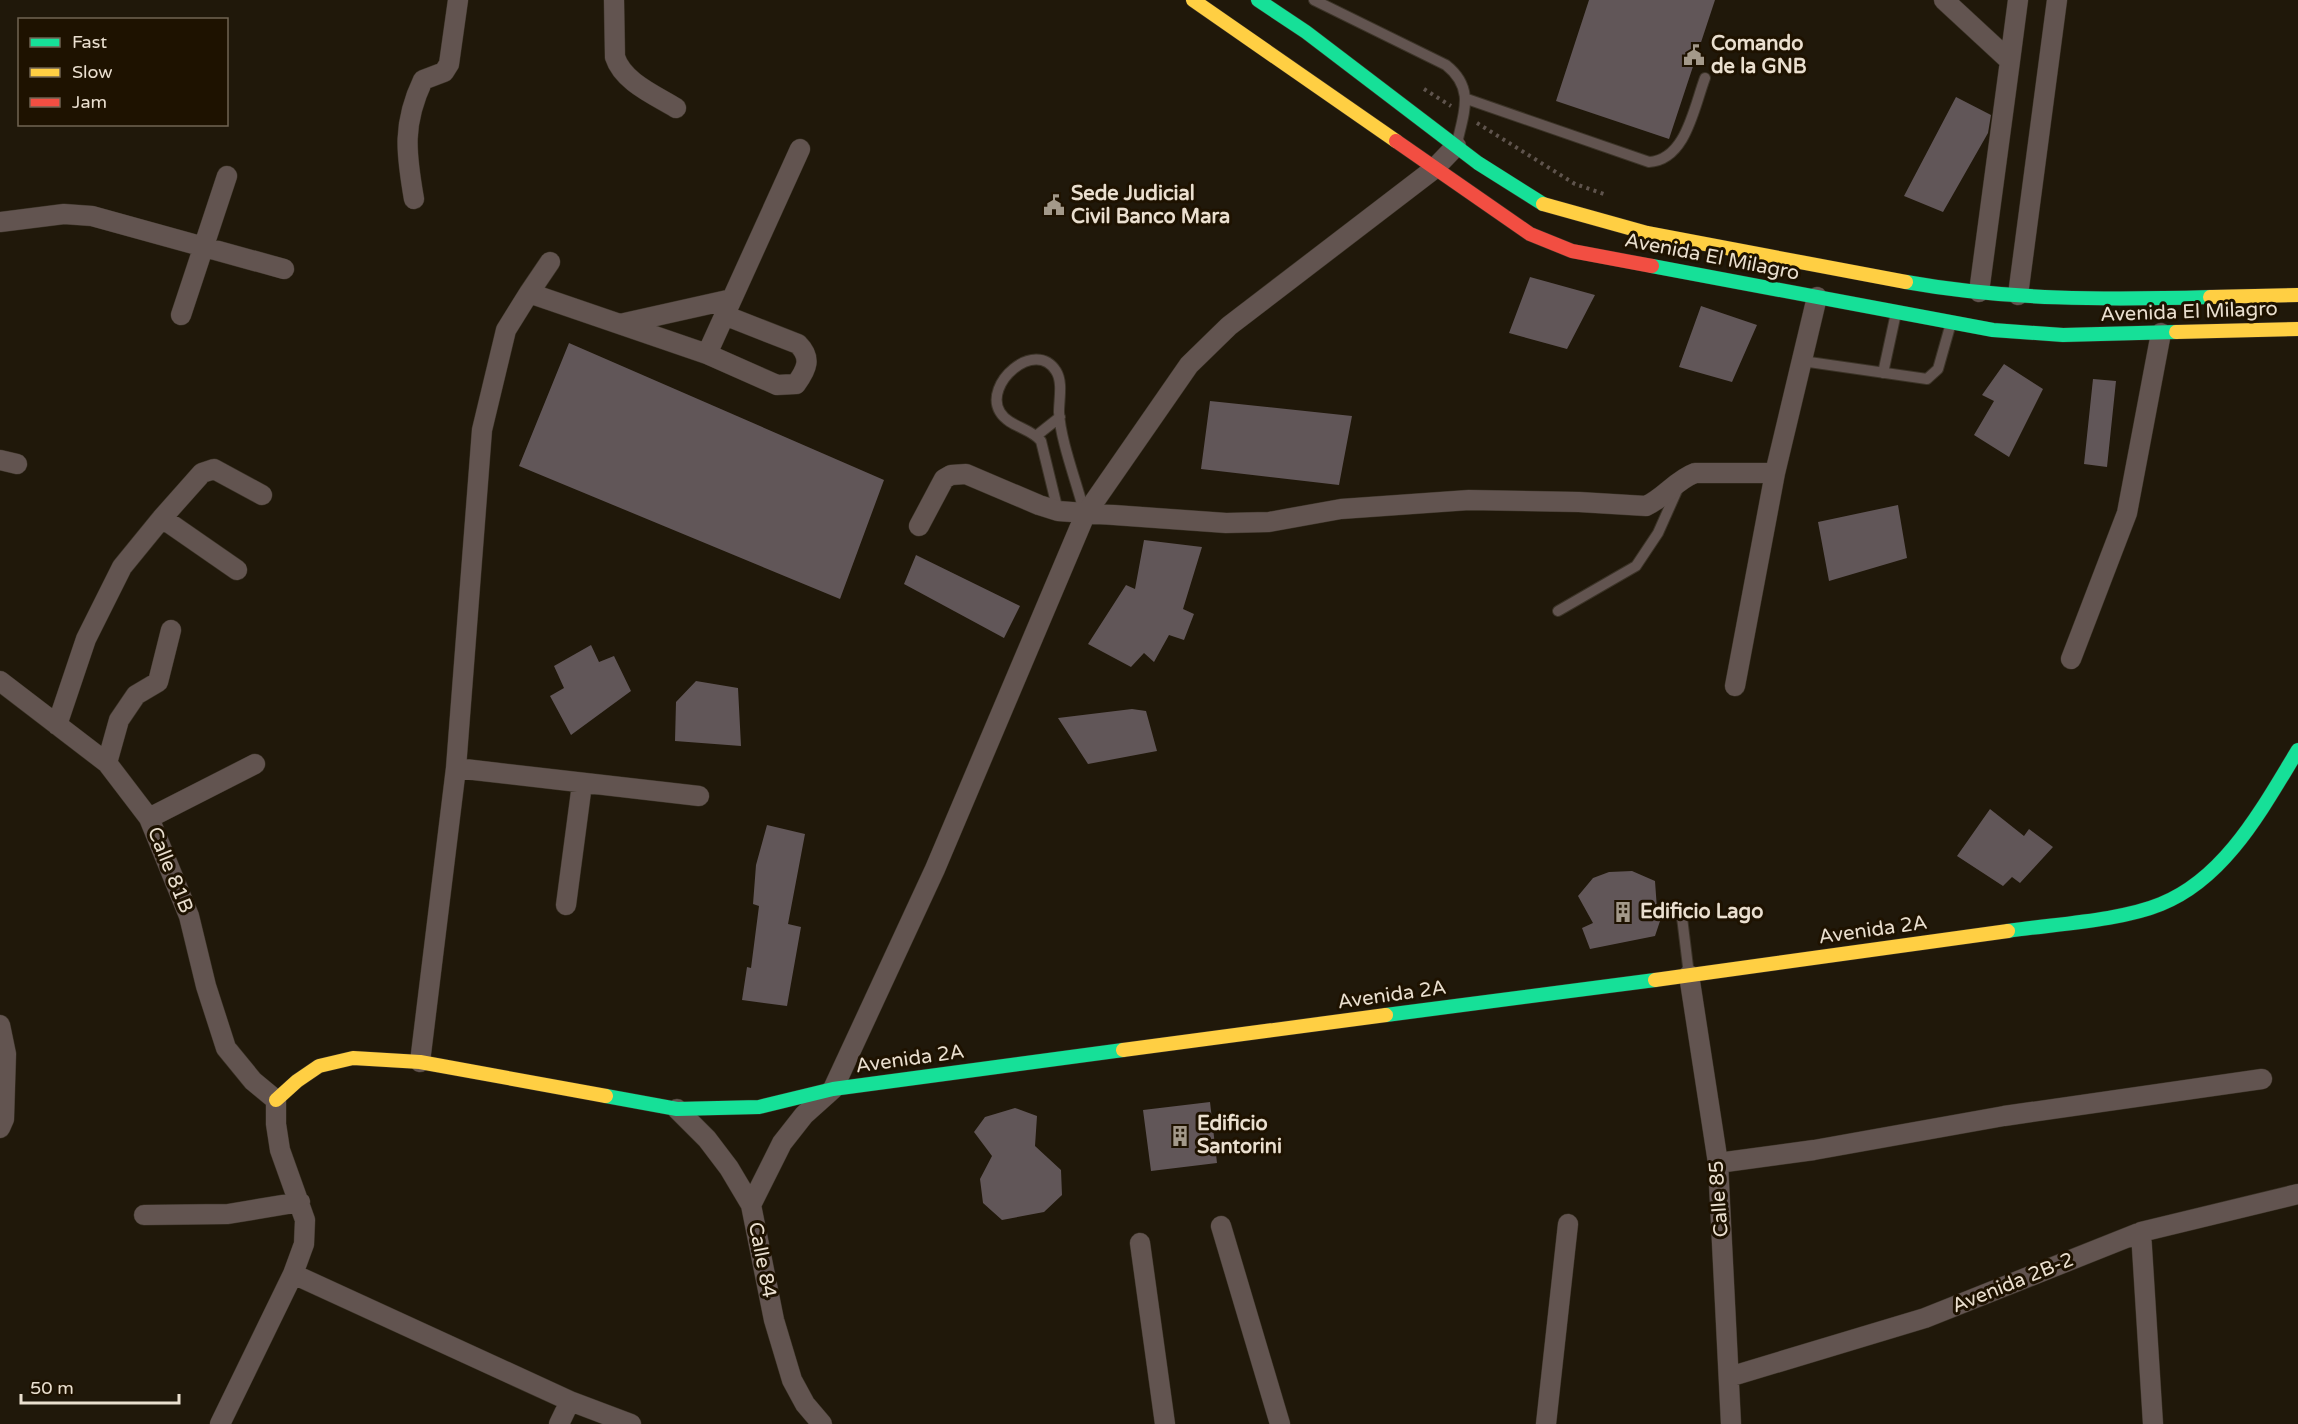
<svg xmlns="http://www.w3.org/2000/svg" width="2298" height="1424" font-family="'Varela Round',sans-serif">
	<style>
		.building { fill: #615658 }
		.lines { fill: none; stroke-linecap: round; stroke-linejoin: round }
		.lane-casing { stroke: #3b3327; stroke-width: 12 }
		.street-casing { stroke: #3b3327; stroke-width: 21 }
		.fast-casing { stroke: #3b3327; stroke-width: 15 }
		.slow-casing { stroke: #3b3327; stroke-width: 15 }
		.jam-casing { stroke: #3b3327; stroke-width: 15 }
		.path { stroke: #5f544d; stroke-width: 4; stroke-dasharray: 3 4.5; stroke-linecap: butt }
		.lane { stroke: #625450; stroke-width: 10 }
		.street { stroke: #625450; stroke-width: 20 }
		.fast { stroke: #16e098; stroke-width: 14 }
		.slow { stroke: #ffcf43; stroke-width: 14 }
		.jam { stroke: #f24e42; stroke-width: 14 }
		.labels { text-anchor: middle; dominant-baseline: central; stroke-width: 6; stroke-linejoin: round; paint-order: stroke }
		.poi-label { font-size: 20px; font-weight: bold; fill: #eadfcf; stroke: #1e1200; text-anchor: start }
		.street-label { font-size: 20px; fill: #eadfcf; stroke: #1e1200 }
	</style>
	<rect width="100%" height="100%" fill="#20180a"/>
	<path class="building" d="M1589,0H1715L1669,139L1556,101Z
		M1956,97L1991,115L1988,133L1943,212L1904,196Z
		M1530,277L1595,295L1567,349L1509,333Z
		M1701,306L1757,325L1732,382L1679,367Z
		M569,343L884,480L840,599L519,466Z
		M2004,364L2043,389L2009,457L1974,435L1994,401L1982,395Z
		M2093,379L2116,381L2107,467L2084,464Z
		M1210,401L1352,416L1339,485L1201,469Z
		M1898,505L1907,558L1829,581L1818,522Z
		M1144,540L1202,547L1183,609L1194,614L1184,640L1169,635L1154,662L1144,653L1131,667L1088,644L1126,585L1135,589Z
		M916,555L1020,606L1004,638L904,584Z
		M591,645L599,662L614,656L631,691L571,735L550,696L564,688L554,666Z
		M696,681L738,688L741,746L675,741L676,702Z
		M1132,709L1146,711L1157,751L1088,764L1058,718Z
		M1990,809L2024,836L2029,829L2053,847L2020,883L2012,877L2003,886L1957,856Z
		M767,825L805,834L788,924L801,927L787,1006L742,1000L747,967L751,968L759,906L753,904L756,865Z
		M1632,871L1655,881L1657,909L1662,915L1655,936L1590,949L1582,928L1593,923L1578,896L1593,878L1609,872Z
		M1210,1102L1217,1163L1151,1171L1143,1110Z
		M1015,1108L1037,1116L1035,1146L1061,1170L1062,1195L1044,1212L1002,1220L983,1203L980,1179L992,1156L974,1132L985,1117Z"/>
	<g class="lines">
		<defs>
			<path id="lane" d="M1314,0L1446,65C1475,88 1464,112 1457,143
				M1467,99L1649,162C1686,160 1694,107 1705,78
				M1802,361L1927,379L1938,369L1951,323
				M1883,373L1896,313
				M1036,436L1060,417
				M1058,511L1041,441C1031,428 1009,427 1000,412C983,384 1035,338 1056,371C1063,382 1059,399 1059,412C1060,440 1078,486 1085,515
				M1558,611L1636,566L1658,533L1679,486
				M1681,909L1689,975"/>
			<path id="street" d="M614,0L615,57C623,82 655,95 676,108
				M1944,0L2010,61L1979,292
				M2010,61L2018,0
				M414,199C406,153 402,124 423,80L444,72L449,64L458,0
				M0,222L64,214L92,216L284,269
				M529,293L550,262
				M2018,295L2057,0
				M181,315L227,176
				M620,324L732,299
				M707,354L800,149
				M0,460L17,464
				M162,518L202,473L214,469L262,495
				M919,526L944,479L951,475L966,474L1039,505L1058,511L1226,523L1269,522L1341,509L1469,500L1579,502L1646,506C1664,498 1676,480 1695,473H1775
				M2071,659L2127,513L2161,333
				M0,681L107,763L149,818L189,916L206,986L226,1048L253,1081L276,1100V1124L280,1150L305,1220L304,1244L293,1274L220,1424
				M1735,686L1775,473L1817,297
				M57,725L86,639L122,567L162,518L237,570
				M107,763L119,720L136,695L158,682L171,630
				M456,768L699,796
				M149,818L255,764
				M566,905L582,784
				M1689,975L1718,1163L1731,1424
				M0,1025L6,1054L4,1119L0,1128
				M420,1062L456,768L482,430L506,330L529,293L707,354L777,385L796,384C807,369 812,358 798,344L724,315
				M677,1109L707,1139L729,1168L751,1205L774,1320L792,1380L805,1404L822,1424
				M1718,1163L1814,1150L2004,1116L2262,1079
				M751,1205L782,1143L804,1115L833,1089L935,869L1085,515L1189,365L1229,326L1434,169L1456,146
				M144,1215L228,1214L300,1202
				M1221,1226L1280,1424
				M2141,1232L2153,1424
				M1140,1243L1165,1424
				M293,1274L570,1401L631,1424
				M1729,1377L1925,1318L2141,1232L2298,1194
				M559,1424L570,1401
				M1546,1424L1568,1224"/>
			<path id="fast" d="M1258,0L1306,32L1478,163L1543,204
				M1652,266L1993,330L2063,335L2176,332
				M1906,282C2006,300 2108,300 2210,297
				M2008,931C2053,924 2120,921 2161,904C2226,878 2263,807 2298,750
				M1386,1015L1655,980
				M606,1096L677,1109L759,1107L833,1089L1123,1050"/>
			<path id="slow" d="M1193,0L1396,141
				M1543,204L1647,233L1906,282
				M2210,297L2298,295
				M2176,332L2298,329
				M1655,980L2008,931
				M1123,1050L1386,1015
				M276,1100L297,1081L319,1066L353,1058L420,1062L606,1096"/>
			<path id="jam" d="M1396,141L1530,234L1572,251L1652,266"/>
		</defs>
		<use href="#lane" class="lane-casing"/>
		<use href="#street" class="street-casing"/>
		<use href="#fast" class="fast-casing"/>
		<use href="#slow" class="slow-casing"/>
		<use href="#jam" class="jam-casing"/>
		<path class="path" d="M1424,89L1451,106
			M1477,123L1575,184L1604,194"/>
		<use href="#lane" class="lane"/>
		<use href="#street" class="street"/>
		<use href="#fast" class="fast"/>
		<use href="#slow" class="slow"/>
		<use href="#jam" class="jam"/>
	</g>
	<defs>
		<symbol id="civic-bare" viewBox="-9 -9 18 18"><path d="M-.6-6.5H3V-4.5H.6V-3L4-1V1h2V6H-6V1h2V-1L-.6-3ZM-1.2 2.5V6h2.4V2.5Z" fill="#a3998a" stroke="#1e1200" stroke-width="2.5" paint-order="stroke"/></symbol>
		<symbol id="building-bare" viewBox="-9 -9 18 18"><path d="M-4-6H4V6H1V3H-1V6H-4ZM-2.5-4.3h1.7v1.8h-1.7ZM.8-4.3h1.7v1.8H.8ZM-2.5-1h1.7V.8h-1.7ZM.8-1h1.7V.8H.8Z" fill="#a3998a" stroke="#1e1200" stroke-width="2.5" paint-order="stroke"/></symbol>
	</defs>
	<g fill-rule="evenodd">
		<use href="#civic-bare" x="1679" y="40" width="30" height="30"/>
		<use href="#civic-bare" x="1039" y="190" width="30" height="30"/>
		<use href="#building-bare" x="1608" y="897" width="30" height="30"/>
		<use href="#building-bare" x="1165" y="1121" width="30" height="30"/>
	</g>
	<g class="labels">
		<g class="poi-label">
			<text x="1711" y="44">Comando<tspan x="1711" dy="23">de la GNB</tspan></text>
			<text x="1071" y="194">Sede Judicial<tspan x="1071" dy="23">Civil Banco Mara</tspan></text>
			<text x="1640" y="912">Edificio Lago</text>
			<text x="1197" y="1124">Edificio<tspan x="1197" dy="23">Santorini</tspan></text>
		</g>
		<g class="street-label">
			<text transform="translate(1712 257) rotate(11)">Avenida El Milagro</text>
			<text transform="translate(2189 312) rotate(-2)">Avenida El Milagro</text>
			<text transform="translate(170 870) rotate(68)">Calle 81B</text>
			<text transform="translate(1873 930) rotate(-8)">Avenida 2A</text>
			<text transform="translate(1392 995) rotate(-8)">Avenida 2A</text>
			<text transform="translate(910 1059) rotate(-8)">Avenida 2A</text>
			<text transform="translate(1719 1199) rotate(-94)">Calle 85</text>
			<text transform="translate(762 1260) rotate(79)">Calle 84</text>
			<text transform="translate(2013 1283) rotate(-22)">Avenida 2B-2</text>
		</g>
	</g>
	<rect x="18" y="18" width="210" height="108" fill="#1e1200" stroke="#706453" stroke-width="1.5"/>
	<rect x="30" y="38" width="30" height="9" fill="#16e098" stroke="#706453" stroke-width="1.5"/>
	<text x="72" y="48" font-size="18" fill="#eadfcf">Fast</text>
	<rect x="30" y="68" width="30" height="9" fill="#ffcf43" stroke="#706453" stroke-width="1.5"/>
	<text x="72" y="78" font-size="18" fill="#eadfcf">Slow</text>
	<rect x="30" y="98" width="30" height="9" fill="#f24e42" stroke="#706453" stroke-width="1.5"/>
	<text x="72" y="108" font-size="18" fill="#eadfcf">Jam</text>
	<path d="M21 1394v9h158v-9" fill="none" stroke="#eadfcf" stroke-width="3"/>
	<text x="30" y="1394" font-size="18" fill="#eadfcf" stroke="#1e1200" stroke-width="4.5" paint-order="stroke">50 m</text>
</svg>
